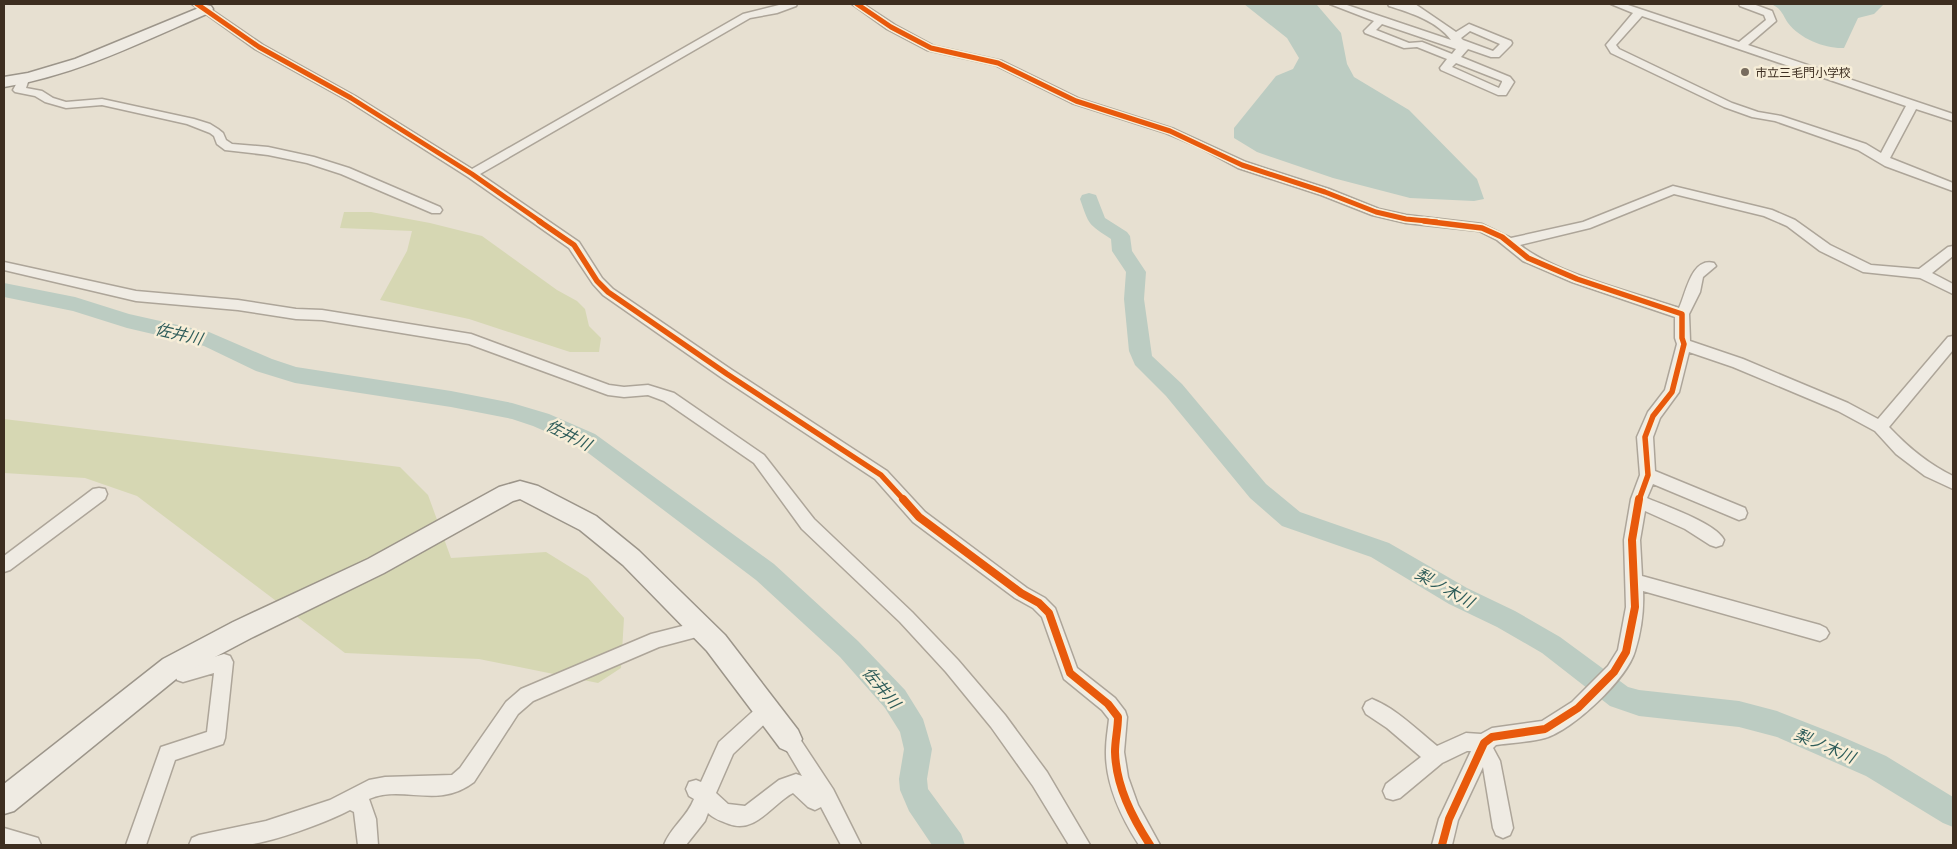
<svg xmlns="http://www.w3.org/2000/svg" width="1957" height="849" font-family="'Playfair Display','Noto Sans JP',serif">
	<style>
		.green { fill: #d6d7b3 }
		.water { fill: #bcccc2 }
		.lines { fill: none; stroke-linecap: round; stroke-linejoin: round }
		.river { fill: #bcccc2; fill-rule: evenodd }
		.street-casing { stroke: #ada599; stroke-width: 3 }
		.secondary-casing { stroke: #9c958a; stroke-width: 3 }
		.street { fill: #efebe3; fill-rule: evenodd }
		.secondary { fill: #efebe3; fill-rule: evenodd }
		.cycleway-far2-casing { stroke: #f7eed8; stroke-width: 8 }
		.cycleway-far1-casing { stroke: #f7eed8; stroke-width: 9 }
		.cycleway-casing { stroke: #f7eed8; stroke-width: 11 }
		.cycleway-far2 { stroke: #e8590c; stroke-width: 5 }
		.cycleway-far1 { stroke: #e8590c; stroke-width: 5.5 }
		.cycleway { stroke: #e8590c; stroke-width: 8 }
		.poi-dot { fill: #786c5e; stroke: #f7eed8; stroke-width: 2 }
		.labels { text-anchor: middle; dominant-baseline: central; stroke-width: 5; stroke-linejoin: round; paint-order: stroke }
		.far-poi-label { font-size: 12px; fill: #3d2e20; stroke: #f7eed8; text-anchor: start }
		.water-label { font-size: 16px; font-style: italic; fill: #2f5d5a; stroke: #f7eed8 }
	</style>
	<rect width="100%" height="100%" fill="#e7e0d1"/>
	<path class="green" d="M344,212H371L430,223L482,236L557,290L577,301L585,309L589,326L601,338L599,352H570L469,319L380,300L407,251L412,231L340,228Z
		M4,419L400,467L428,495L451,558L546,552L588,578L624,618L621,668L598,683L479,659L345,653L137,496L85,478L4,473Z"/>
	<path class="water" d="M1244,4L1317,5L1341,33L1347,64L1354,77L1409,110L1477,179L1484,199L1474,201L1410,198L1333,178L1257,152L1234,138V128L1276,76L1293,69L1299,58L1287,38Z
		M1771,4H1884L1874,14L1858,18L1844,48C1826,49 1800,39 1788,23C1782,14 1782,9 1771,4Z"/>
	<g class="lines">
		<path class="river" d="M1089,193L1096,195L1105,218L1127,232L1130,236L1132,251L1146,272L1144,299L1152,356L1182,384L1266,484L1300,512L1389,543L1467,588L1515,611L1560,637L1628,687L1639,690L1739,701L1777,711L1838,735L1886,756L1953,797V827L1943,823L1866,776L1777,737L1739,727L1639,716L1610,706L1542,653L1497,627L1449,604L1371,557L1282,526L1250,498L1166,396L1135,365L1129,351L1124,299L1126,272L1112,251L1111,239C1088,224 1089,225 1080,199L1082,195Z
			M4,283L75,297L129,314L209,332L272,359L296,367L451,391L512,403L549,414L595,434L774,564L858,641L905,690L923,719L932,749L927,779L928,789L961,834L965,845H932L909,811L900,790L899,779L904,749L900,732L885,708L840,657L756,580L579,446L533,426L512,419L451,407L295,383L256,371L204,346L127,328L73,311L4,297Z"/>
		<defs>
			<path id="street" d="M192,4H203L263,45L355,96L472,169L743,14L783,4H797L796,6L777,13L750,18L480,174L579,242L602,278L613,289L732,370L887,471L925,512L1027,588L1045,598L1055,608L1077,668L1115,698L1125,711L1127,717L1124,752L1128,777L1138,805L1160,845H1139C1121,817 1105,784 1106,750C1106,739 1108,729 1109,719L1102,710L1064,679L1042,617L1033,608L1015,598L913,522L875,479L722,378L603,295L593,284L569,248L468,177L347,100L255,49Z
				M852,4H863L895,25L934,46L1002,61L1080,99L1174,129L1246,162L1329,189L1379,209L1406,215L1482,224L1511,238L1583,222L1673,186L1772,210L1795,220L1830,245L1871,265L1919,269L1948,247L1953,246V256L1932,273L1953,284V294L1920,278L1863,272L1820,251L1787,226L1764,216L1674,194L1590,228L1520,245C1557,274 1632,292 1679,308C1686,294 1691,257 1714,263L1716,266L1703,277L1700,292L1689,314L1690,341L1743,359L1848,403L1878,419L1948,337L1953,336V350L1889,427C1908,447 1928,464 1953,476V489L1925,476L1896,454L1875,431L1838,411L1733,367L1689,352L1679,392L1660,418L1653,437L1655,471L1745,508L1747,513L1745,518L1739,520L1653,484L1647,498C1665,506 1716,523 1724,540L1722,545L1716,547L1710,545L1685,529L1645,511L1640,540L1642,576L1820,625L1826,628L1829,633L1826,638L1820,641L1643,591C1644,611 1641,632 1635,651C1627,679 1573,730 1545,738C1530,742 1512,743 1496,745L1493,748L1500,761L1513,828L1510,835L1503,838L1496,835L1493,828L1483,767L1458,820L1452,845H1432L1439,819L1471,751H1467L1442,763L1400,798L1393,800L1386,798L1383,791L1386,784L1421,757L1387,728L1366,714L1363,708L1366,702L1372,699C1397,709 1417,730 1437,746L1466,733L1481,734L1492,728L1542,721L1572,702L1608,666L1618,650L1626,607L1624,540L1631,499L1640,475L1637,437L1648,412L1665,390L1677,344L1675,338V317L1572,282L1523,261L1497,240L1479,231L1406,223L1372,215L1321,195L1238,168L1197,146L1166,133L1072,103L995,65L927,50L887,29Z
				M1330,4H1344L1451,40C1437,21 1411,13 1389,6L1388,4H1415L1456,32L1469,24L1511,41L1512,43L1511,45L1499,57H1491L1468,49L1461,57L1510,77L1514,82L1506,95H1498L1441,70L1440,68L1447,59L1417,47L1404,48L1365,33L1364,31L1374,21ZM1382,24L1456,49L1452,54L1422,42L1409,43L1376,30ZM1470,31L1500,44L1493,51L1463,40L1461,38ZM1456,63L1502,81V82L1499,88L1452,67Z
				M1611,4H1625L1739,42L1766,20L1764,15L1740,6L1739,4H1753L1772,11L1776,21L1748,45L1953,114V121L1916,109L1890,158L1953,183V191L1885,166L1858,150L1775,121L1752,117L1724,107L1611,53L1606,45L1633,13ZM1642,16L1906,106L1881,153L1866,144L1781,116L1758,112L1732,103L1619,49L1616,45Z
				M24,76L29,79L26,88L42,91L53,98L66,102L102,99L194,119L210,124L218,129L223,133L226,140L232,144L268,147L314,157L349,168L440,207L442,210L440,213H432L341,174L307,163L268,155L225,150L217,144L214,136L210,133L187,124L102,105L66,108L45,102L35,96L15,92L13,90L20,77Z
				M4,262L136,291L238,300L296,309L322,310L471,334L609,385L624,387L648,385L674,393L764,455L814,519L912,612L958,660L1005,715L1047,772L1090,845H1069L1033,786L991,727L946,672L900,622L802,529L754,463L664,401L648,395L624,397L608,395L469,344L322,320L296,319L238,310L136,301L4,270Z
				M99,488L105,489L107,494L105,499L10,570L4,572V556L93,489Z
				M702,621L708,624L711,629L708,634L659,647L533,701L518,714L474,782C438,810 403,784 369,799L376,819L378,845H358L354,812L350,810C328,822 268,844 244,845C226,846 207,845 189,845L192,838L199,835L266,821L330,800L369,780L385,777L452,775L460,768L506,702L521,689L651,634Z
				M184,652L190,654L193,663L224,654L230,656L233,662L225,738L223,744L175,760L146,845H126L161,747L207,732L214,673L183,682L177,680C173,672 174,663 178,654Z
				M767,701L773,704L776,710L773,716L733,754L716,793L728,804L745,806L779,780L796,774L802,776L780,739L782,733L789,730L796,733L833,789L861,845H841L821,807L815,810L808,807L793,793C772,804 756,834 729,824C721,821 714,819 708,813L705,821L686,845H664C670,828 687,817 694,799L689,796L686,789L689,782L696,780L701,782L719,742L761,704Z
				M4,828L38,838L41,845H4Z"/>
			<path id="secondary" d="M206,5L211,6L213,9L211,12C144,41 77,75 4,87V77L28,73L75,59Z
				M520,481L538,486L596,516L639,551L725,635L798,730L802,739L798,748L789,752L780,748L707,651L623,565L580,530L520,499L513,501L384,573L251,638L181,675L14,811L4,814V784L163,659L233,622L368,559L499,487Z"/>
		</defs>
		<use href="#street" class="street-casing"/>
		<use href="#secondary" class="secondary-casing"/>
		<use href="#street" class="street"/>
		<use href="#secondary" class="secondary"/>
		<defs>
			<path id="cycleway-far2" d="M197,4L259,47L351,98L472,174L541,222
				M857,4L891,27L931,48L998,63L1076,101L1170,131L1242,165L1325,192L1376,212L1406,219L1437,222"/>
			<path id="cycleway-far1" d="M539,221L574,245L597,281L608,292L727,374L881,475L904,500
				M1424,221L1482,228L1502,237L1528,258L1577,279L1682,314V338L1684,344L1672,392L1653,416L1645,437L1648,475L1639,500"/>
			<path id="cycleway" d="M903,499L919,517L1021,593L1039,603L1049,613L1070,673L1108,704L1118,717C1118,729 1115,740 1115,752C1116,786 1132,817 1150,845
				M1442,845L1449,819L1484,743L1492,737L1545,729L1578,708L1614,672L1626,652L1635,607L1632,540L1639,499"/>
		</defs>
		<use href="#cycleway-far2" class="cycleway-far2-casing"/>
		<use href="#cycleway-far1" class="cycleway-far1-casing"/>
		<use href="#cycleway" class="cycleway-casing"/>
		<use href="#cycleway-far2" class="cycleway-far2"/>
		<use href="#cycleway-far1" class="cycleway-far1"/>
		<use href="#cycleway" class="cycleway"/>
	</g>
	<circle class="poi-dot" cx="1745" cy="72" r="5"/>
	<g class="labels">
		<g class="far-poi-label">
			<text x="1755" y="72">市立三毛門小学校</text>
		</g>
		<g class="water-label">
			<text transform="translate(179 333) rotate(13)">佐井川</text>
			<text transform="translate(569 434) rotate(27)">佐井川</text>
			<text transform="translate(1445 587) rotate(29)">梨ノ木川</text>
			<text transform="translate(882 687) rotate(50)">佐井川</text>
			<text transform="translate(1825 745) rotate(23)">梨ノ木川</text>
		</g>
	</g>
	<rect width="1957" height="849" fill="none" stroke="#3d2e20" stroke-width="10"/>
</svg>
